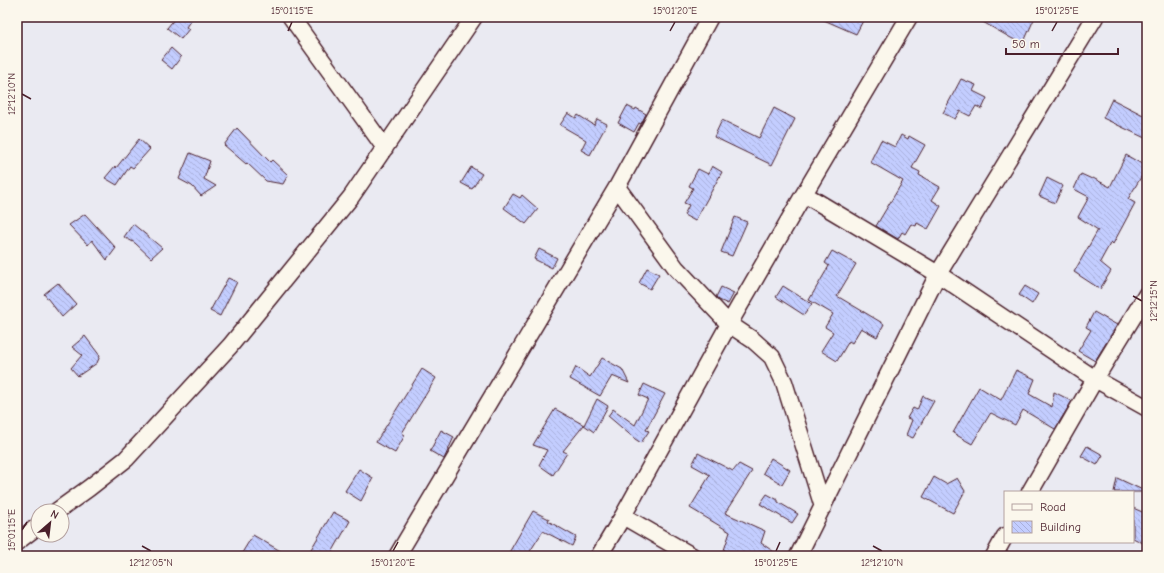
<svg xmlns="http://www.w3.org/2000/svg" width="1164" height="573" font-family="'Comic Neue',sans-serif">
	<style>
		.building { fill: url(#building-back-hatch); stroke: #4a1f2b }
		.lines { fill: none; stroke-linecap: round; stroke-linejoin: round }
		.street-casing { stroke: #4a1f2b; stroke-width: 19 }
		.street { stroke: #fbf7ec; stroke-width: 16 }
		.ticks { fill: none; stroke: #4a1f2b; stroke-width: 1.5 }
		.neatline { fill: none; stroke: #4a1f2b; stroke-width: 1.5 }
		.ticks-label { font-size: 10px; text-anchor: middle; fill: #4a1f2b }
	</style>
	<defs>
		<pattern id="building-back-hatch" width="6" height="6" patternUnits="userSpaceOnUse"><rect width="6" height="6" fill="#c3cdff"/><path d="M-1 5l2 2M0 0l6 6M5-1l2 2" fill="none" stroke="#a9b0db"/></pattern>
	</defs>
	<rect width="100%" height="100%" fill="#eaeaf2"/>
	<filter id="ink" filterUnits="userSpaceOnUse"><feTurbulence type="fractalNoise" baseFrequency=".025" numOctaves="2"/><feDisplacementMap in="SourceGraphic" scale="8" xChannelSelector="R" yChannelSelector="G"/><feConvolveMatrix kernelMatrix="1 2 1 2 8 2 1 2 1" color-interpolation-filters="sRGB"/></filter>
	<g filter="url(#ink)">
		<path class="building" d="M176,17H193L186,27L189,29L181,39L167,28Z
			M817,17H865L856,34Z
			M974,17H1035L1023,44L1011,38Z
			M171,48L181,57L172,69L161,60Z
			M961,79L976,85L973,91L987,98L982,109L976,106L970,116L960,111L955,119L943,113Z
			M1112,99L1147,117V139L1103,118Z
			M627,106L635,110L636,108L646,114L641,124L639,123L634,132L618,123Z
			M774,108L795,119L772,165L714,137L722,120L759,138Z
			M568,113L576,118L578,115L594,125L597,119L607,124L590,155L581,150L586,140L560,125Z
			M237,128L270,162L272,160L288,175L283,184L266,181L247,163L246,164L224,145Z
			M901,135L908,139L909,136L925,145L912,168L920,172L919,175L940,187L932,200L941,206L928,229L917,223L916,226L911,224L905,234L902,232L898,239L876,226L903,181L870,162L881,140L895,147Z
			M139,139L150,149L133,168L130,166L117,185L105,178L115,166L116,168Z
			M190,153L210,161L204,179L216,186L201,196L192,186L179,179Z
			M1126,155L1147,167L1128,199L1135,203L1113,244L1111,242L1100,262L1111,271L1100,289L1074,272L1098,230L1078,217L1089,197L1074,189L1081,174L1092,179L1093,178L1110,187Z
			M712,166L722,172L695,221L684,215L689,205L684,203L693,188L689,186L698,169L708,174Z
			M471,167L482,174L472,189L461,183Z
			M1047,178L1063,186L1055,203L1039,196Z
			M513,194L520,198L522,195L538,209L526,224L504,208Z
			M85,214L116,248L107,260L92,240L88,245L69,225Z
			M735,217L747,222L732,256L721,252Z
			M133,224L162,248L151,258L135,243L124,237Z
			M539,249L557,258L552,268L534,259Z
			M832,251L856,264L837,296L884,324L877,337L861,328L852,343L849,341L837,361L821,351L833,332L825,327L833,314L809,300L829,266L825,263Z
			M647,268L659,274L650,289L639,283Z
			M228,278L237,282L220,316L210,311Z
			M58,283L76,304L62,317L44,294Z
			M783,286L812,304L804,315L776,297Z
			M1025,286L1038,294L1032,304L1019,295Z
			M721,287L734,293L728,304L719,300L716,297Z
			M1094,312L1117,325L1095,361L1078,351L1091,330L1086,327Z
			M85,336L100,356L97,363L78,376L71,368L82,355L72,347Z
			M602,358L622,369L629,383L612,376L600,396L570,379L576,367L590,377Z
			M422,369L436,378L402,433L405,435L395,453L376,442Z
			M1016,370L1035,379L1029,394L1052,407L1054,392L1072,401L1055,429L1023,410L1015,425L991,413L990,414L972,444L953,433L979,387L1001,400Z
			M644,384L665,394L646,430L649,431L641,443L635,439L608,416L613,409L635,425L648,399L639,395Z
			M923,396L934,401L913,438L906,435L912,420L907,418L913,408L917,410Z
			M597,399L608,406L594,432L584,425Z
			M555,409L584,425L563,451L567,453L553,475L539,465L547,450L533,445Z
			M441,430L454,437L444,459L430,451Z
			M1087,446L1103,455L1097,465L1081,456Z
			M698,453L733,471L739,464L752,471L725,513L765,531L761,543L780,556H737L724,550L730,532L690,508L710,475L692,465Z
			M771,458L790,470L782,484L763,473Z
			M359,469L373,478L361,501L345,491Z
			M934,477L946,484L957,478L965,491L953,513L923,497Z
			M1117,478L1147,492H1114Z
			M767,494L778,500V502L798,514L792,523L760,504Z
			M1133,508L1147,514V545L1133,538Z
			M533,511L549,519L548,521L576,537L572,546L543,531L527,556H507Z
			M333,512L350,521L330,556H307Z
			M253,535L289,556H240Z"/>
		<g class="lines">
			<defs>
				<path id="street" d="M291,17L385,148
					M617,187L676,268L729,324L753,340L772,357L784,382L823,507
					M804,194L909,17
					M1030,492L1095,379L1147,294
					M57,511L89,488L126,459L230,346L351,197L474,17
					M623,516L729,324L804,194L938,274L1095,379L1147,408
					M17,542L38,526
					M397,556L617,187L710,17
					M599,556L623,516L692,556
					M798,556L938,274L1095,17
					M994,556L1005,536"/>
			</defs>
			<use href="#street" class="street-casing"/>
			<use href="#street" class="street"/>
		</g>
	</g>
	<path class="ticks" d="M288,31L292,22M670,31L675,22M1052,31L1057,22M22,94L31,99M1133,296L1142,301M22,530L27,522M142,546L151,551M873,546L882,551M393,551L398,542M776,551L780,542"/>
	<rect width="1164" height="573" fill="none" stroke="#fbf7ec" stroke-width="44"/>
	<rect x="1004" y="491" width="130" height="52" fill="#fbf7ec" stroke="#b4a19f"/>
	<rect x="1012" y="504" width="20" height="6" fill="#fbf7ec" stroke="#b4a19f"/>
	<text x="1040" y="511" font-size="12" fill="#4a1f2b">Road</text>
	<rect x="1012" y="521" width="20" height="12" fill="url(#building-back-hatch)" stroke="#b4a19f"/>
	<text x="1040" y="531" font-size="12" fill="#4a1f2b">Building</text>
	<g transform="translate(50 523) rotate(28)"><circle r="19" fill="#fbf7ec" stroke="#b4a19f"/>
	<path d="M0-3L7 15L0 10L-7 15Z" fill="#4a1f2b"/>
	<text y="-6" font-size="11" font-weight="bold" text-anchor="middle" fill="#4a1f2b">N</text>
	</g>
	<path d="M1006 48v6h112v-6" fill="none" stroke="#4a1f2b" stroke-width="2"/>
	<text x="1012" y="48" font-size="12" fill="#4a1f2b" stroke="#fbf7ec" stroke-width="3" paint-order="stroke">50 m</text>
	<rect x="22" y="22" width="1120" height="529" class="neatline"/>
	<g class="ticks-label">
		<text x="292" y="14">15°01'15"E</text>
		<text x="675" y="14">15°01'20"E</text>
		<text x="1057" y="14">15°01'25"E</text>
		<text transform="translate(11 94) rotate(-90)" y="4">12°12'10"N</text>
		<text transform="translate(1153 301) rotate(-90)" y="4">12°12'15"N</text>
		<text transform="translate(11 530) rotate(-90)" y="4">15°01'15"E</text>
		<text x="151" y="566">12°12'05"N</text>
		<text x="393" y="566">15°01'20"E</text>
		<text x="776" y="566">15°01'25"E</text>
		<text x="882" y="566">12°12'10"N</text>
	</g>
</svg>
